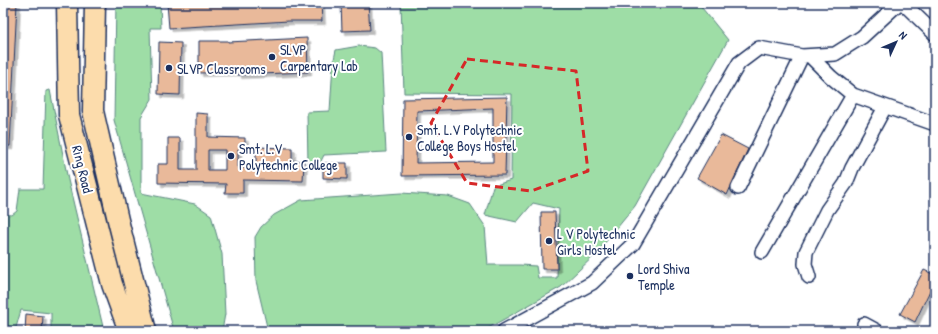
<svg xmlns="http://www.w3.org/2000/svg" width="938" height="334" font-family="'Patrick Hand',sans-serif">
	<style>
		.green { fill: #9edda6; stroke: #5c8682 }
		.building { fill: #e9b99a; stroke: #1b2f5e; fill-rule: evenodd; filter: url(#shadow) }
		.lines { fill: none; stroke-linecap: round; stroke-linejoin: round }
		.minor-casing { stroke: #1b2f5e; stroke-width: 16 }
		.primary-casing { stroke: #1b2f5e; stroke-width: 23 }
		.minor { stroke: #fff; stroke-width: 13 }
		.primary { stroke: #fcdcac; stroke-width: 20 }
		.marked { fill: none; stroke: #d62828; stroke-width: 3; stroke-dasharray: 8 5; stroke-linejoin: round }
		.poi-dot { fill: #1b2f5e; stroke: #fff; stroke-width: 1.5 }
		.labels { text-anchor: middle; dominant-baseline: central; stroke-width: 4; stroke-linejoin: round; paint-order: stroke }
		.poi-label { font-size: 14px; fill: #1b2f5e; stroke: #fff; text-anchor: start }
		.street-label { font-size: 14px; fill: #1b2f5e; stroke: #fff }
	</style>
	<defs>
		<filter id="shadow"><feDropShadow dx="3.5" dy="3.5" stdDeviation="0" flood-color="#0004"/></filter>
	</defs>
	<rect width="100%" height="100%" fill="#fff"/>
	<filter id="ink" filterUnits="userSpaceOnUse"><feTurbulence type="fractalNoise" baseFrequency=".025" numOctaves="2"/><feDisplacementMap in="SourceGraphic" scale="8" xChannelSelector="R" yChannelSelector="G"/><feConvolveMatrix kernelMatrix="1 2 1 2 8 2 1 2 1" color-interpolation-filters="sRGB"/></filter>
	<g filter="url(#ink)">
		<path class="green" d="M116,3H160L161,28H150L152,99L141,117V193L195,204L211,215L222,254L225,314L222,331H174L114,120Z
			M401,3H698L728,40L635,206L595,255L561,287L483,331H268L256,281L255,237L261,227L274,215L301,200L401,193L448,196L470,204L485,226L488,265H520L536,266L538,278H557L559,209L533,203L517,222L485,215L493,186L511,180L512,94L404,93Z
			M359,46L375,48L381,53L386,152L324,155L319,165L308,163L307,112L330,111L333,64L336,50Z
			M50,90L68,180L104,331H51V313L21,310L15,331H3V214L12,215L17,211L20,189H43L46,91Z"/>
		<path class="building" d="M3,3H17L10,146H3Z
			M167,3H321L322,21H289L169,28Z
			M341,3H368L370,30L342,31Z
			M307,38L308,72L238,75V72L199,73V41H228V42Z
			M159,42L181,43L180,95L158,94Z
			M507,97L505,175L402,176L403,99ZM493,108V162L416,163L417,111Z
			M196,113L208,114V137L245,138V149H238V168H256V147L292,148V161H304L303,181L243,180V193H225L226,184L158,183V164H168V138H180V170H196ZM208,150H225V170H208Z
			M721,135L748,149L727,195L697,178Z
			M323,163H347V179L323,178Z
			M541,212H555L557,269H542Z
			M924,270L935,275V280L915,322L900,314Z
			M26,314L43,316L42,331H25Z"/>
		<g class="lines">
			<defs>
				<path id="minor" d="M903,3L935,34
					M810,56L831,77L853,95L935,124
					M738,188L802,56
					M762,252L853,95
					M809,277L805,264L806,252L827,210L846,183L852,168L885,107
					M864,324L877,331
					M504,331L592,283L633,244L739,63L759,48L802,56L835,54L862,37L899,3"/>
				<path id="primary" d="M67,3L69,115L112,284L129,331
					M95,3L93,111L118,220L146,331"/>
			</defs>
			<use href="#minor" class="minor-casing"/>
			<use href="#primary" class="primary-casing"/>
			<use href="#minor" class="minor"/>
			<use href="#primary" class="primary"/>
		</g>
	</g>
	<path class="marked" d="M467,59L576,71L588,171L531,191L467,183L431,123Z"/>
	<g class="poi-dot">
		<circle cx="272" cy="57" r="4"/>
		<circle cx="169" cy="68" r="4"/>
		<circle cx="409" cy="137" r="4"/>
		<circle cx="231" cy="156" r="4"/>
		<circle cx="549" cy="241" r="4"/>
		<circle cx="630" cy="276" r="4"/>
	</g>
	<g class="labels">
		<g class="poi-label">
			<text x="280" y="49">SLVP<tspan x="280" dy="16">Carpentary Lab</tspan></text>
			<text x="177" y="68">SLVP Classrooms</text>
			<text x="417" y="129">Smt. L.V Polytechnic<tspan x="417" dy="16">College Boys Hostel</tspan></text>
			<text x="239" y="148">Smt. L.V<tspan x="239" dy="16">Polytechnic College</tspan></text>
			<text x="557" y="233">L V Polytechnic<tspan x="557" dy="16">Girls Hostel</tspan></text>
			<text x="638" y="268">Lord Shiva<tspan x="638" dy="16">Temple</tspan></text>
		</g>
		<g class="street-label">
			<text transform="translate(83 169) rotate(76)">Ring Road</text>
		</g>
	</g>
	<rect width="938" height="334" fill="none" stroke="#fff" stroke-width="16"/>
	<rect x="8" y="8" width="922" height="318" fill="none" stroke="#1b2f5e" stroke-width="1.5" filter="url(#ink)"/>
	<g transform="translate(896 42) rotate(46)" stroke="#ffffff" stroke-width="3" paint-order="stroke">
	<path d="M0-3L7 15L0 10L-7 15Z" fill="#1b2f5e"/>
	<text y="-6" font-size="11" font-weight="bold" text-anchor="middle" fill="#1b2f5e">N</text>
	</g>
</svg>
